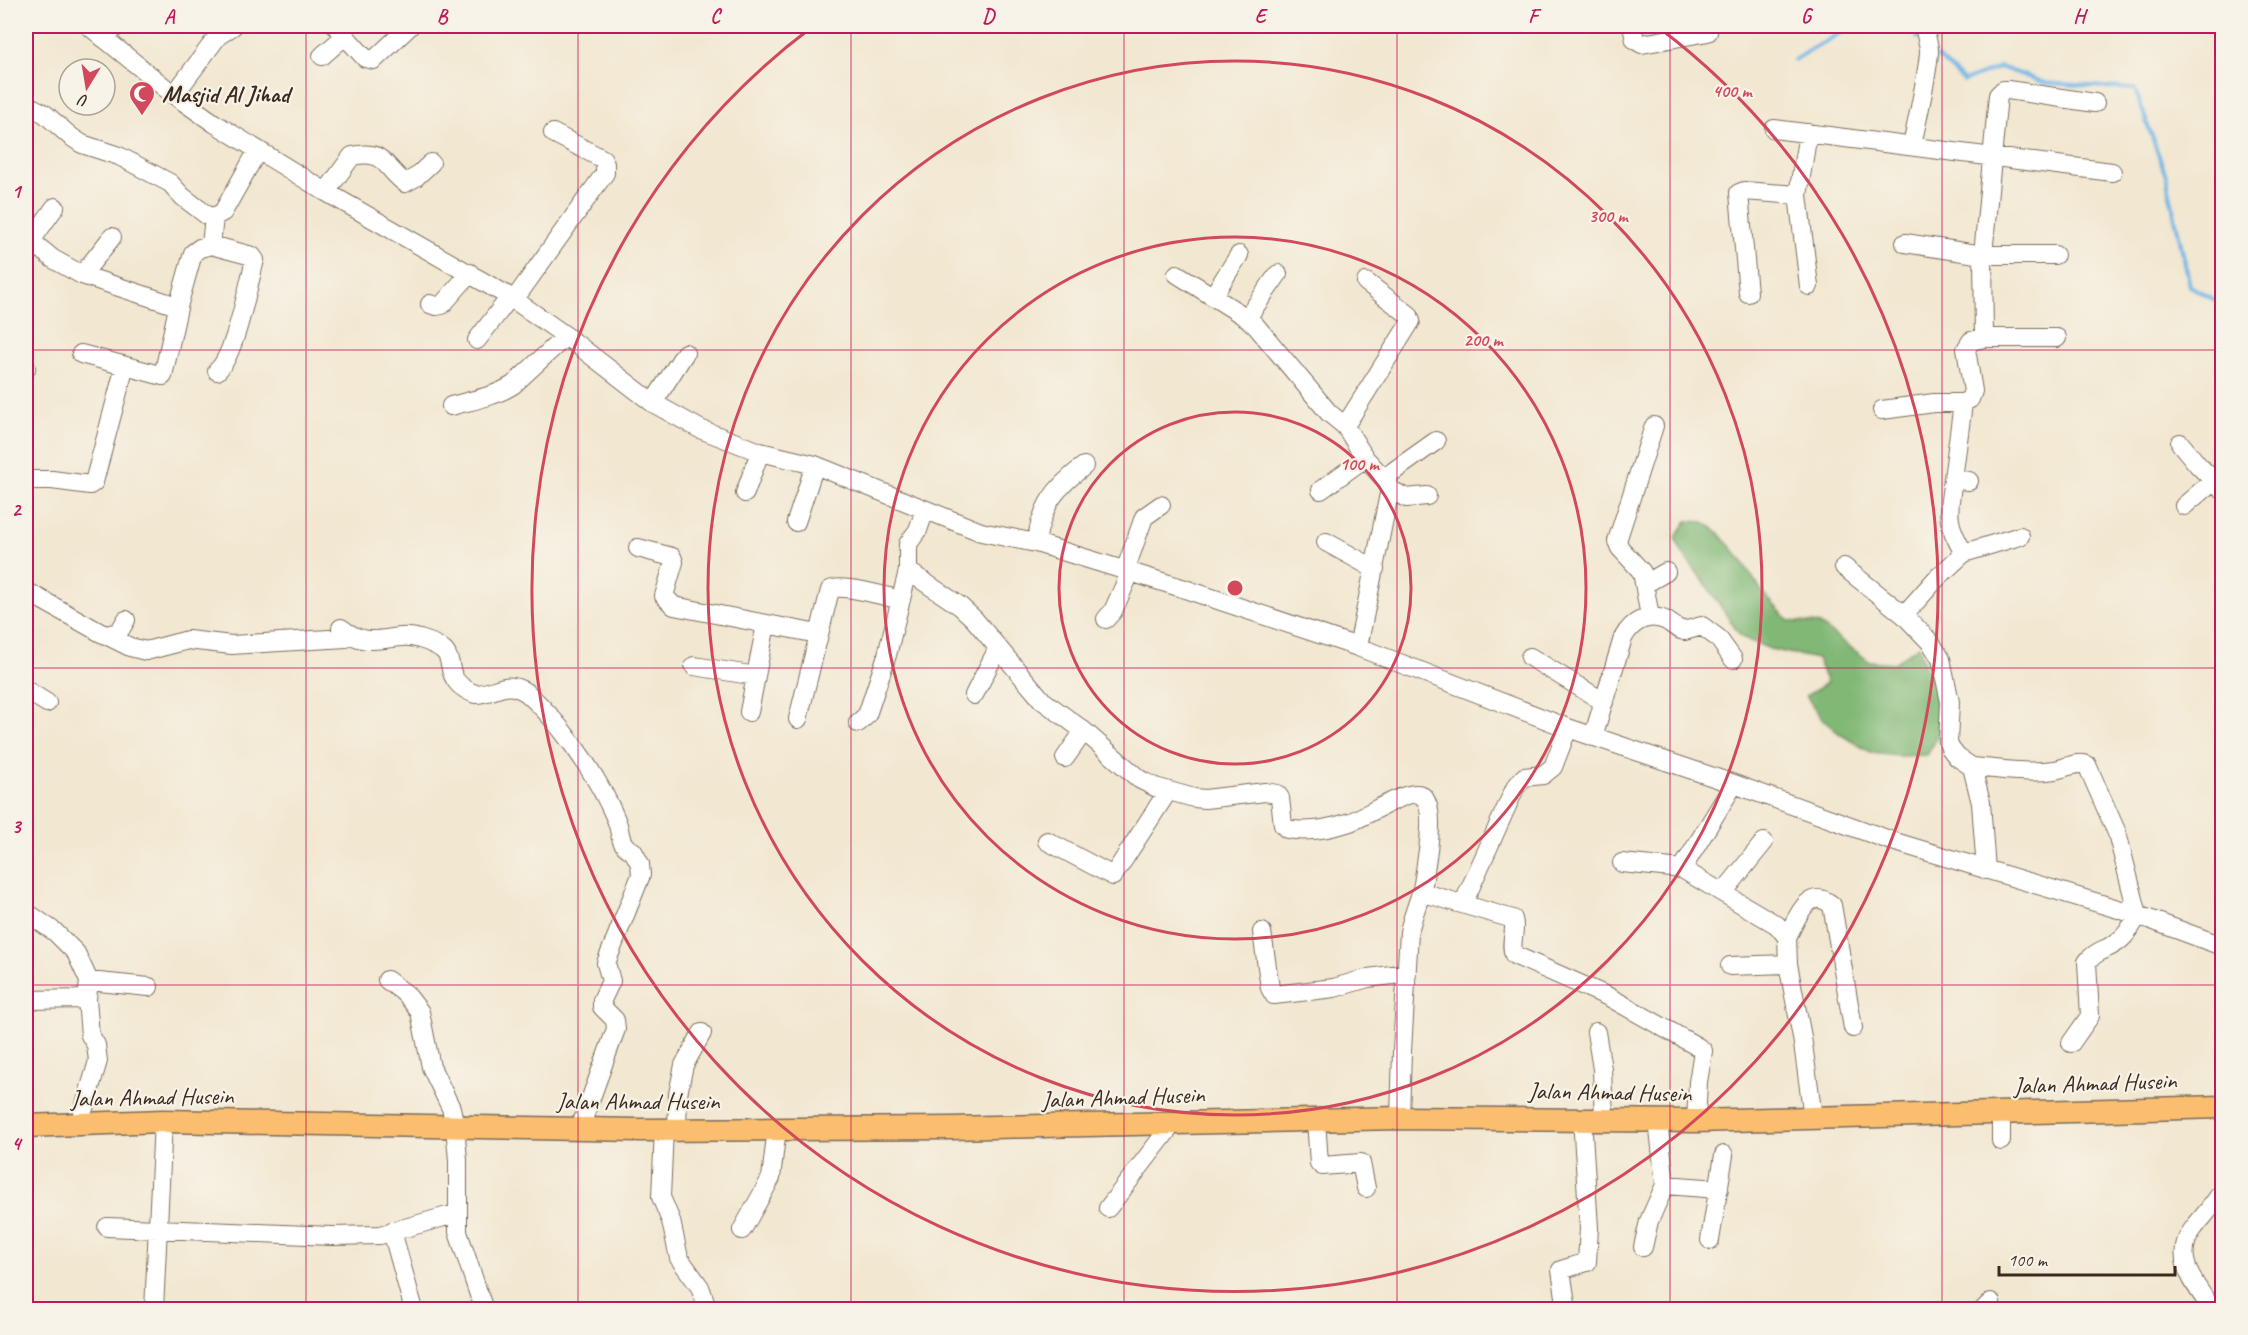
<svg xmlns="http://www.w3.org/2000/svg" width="2248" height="1335" font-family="Caveat,sans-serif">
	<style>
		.forest { fill: #80b876; stroke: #5e714a; stroke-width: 1.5 }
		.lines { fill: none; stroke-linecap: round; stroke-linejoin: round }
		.stream { stroke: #6fb6e7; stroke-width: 4 }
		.minor-casing { stroke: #7b6c5c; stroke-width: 20 }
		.major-casing { stroke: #7b6c5c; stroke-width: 25 }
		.minor { stroke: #fff; stroke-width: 18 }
		.major { stroke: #fbbe6e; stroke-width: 22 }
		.grid { fill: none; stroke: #c2185b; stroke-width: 1.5; stroke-opacity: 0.55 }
		.ring { fill: none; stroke: #d1495b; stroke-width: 3 }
		.labels { text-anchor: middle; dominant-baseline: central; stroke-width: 4.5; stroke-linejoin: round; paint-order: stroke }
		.poi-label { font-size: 24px; font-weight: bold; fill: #3b2a1e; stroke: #f7f3e8; text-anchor: start }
		.street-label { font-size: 24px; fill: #3b2a1e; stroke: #f7f3e8 }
		.centre { fill: #d1495b; stroke: #f7f3e8; stroke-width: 3 }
		.ring-label { font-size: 18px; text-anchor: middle; font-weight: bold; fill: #d1495b; stroke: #f7f3e8; stroke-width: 4.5; stroke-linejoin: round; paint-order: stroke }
		.neatline { fill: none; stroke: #c2185b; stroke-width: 2 }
		.grid-label { font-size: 20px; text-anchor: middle; font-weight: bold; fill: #c2185b }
	</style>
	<rect width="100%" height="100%" fill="#f7f3e8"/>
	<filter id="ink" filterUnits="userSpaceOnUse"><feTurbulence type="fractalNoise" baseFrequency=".0167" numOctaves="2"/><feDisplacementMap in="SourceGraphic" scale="12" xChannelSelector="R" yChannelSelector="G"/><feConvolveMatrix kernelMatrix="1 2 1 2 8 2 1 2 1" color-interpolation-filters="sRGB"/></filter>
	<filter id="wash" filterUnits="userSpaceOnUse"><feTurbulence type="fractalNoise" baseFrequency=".008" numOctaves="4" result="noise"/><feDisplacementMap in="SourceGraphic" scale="24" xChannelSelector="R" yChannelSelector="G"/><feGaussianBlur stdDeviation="1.35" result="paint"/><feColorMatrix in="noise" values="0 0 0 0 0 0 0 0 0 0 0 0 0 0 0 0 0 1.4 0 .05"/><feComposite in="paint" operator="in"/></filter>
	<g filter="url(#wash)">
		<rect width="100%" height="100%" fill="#f2e7d0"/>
		<path class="forest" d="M1687,521L1704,522L1717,531L1740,558L1762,592L1789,621L1819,624L1869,661L1894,663L1919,646L1926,669L1943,702L1940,733L1927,755L1899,756L1872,753L1841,735L1822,719L1806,696L1827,683L1817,659L1770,649L1741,637L1705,583L1683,554L1675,538Z"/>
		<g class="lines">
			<path class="stream" d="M1912,26L1918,38
				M1938,57L1964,81L2000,67L2046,83L2135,89L2166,176L2190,286L2222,304
				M1794,60L1852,26"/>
		</g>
	</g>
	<g filter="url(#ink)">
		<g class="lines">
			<defs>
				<path id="minor" d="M89,26L174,95L214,123L326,192L510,297L566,336L653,403L700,429L760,452L815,465L981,532L1036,543L1182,588L1358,647L1568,728L1734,784L1892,841L2138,915L2222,946
					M336,26L365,58L374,60L410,26
					M1632,26L1635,40L1642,44L1708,32
					M103,38L117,26
					M322,56L345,36
					M174,95L218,36L233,26
					M26,104L45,114L70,136L82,144L119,156L170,183L183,197L208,216L214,217L223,212L258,150
					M1774,129L2112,172
					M1808,133L1798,195L1809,286
					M1912,146C1918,115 1926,84 1929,53C1930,43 1924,36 1925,26
					M326,192L352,156C385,149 383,166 405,183L416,177L431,163
					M55,207L31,241L53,259L82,275L171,304L179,303L193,253L200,248L211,245
					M214,217L211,245L252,256L255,260C248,285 235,356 217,371
					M1905,243L1983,255H2055
					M1177,274L1247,318L1256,326L1329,413L1345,426L1365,458L1388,483L1390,489L1406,498L1427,496
					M82,275L112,237
					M1748,293L1739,193L1744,191L1798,195
					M1213,296L1239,255
					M514,300L605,173V164L603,159L553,133
					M430,304L436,306L442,305L470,273
					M1247,318L1278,274
					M1984,338L1983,255L1998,95L2003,90H2008L2095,103
					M477,340L510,297
					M81,354L163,376L179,303
					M26,367V369
					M653,403L685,353
					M451,406C473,400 494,397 513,385L566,336
					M1882,410L1934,403H1963L1970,399L1973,391L1966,349L1971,341L1984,338H2057
					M1345,426L1411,321L1409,315L1366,282
					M2180,443L2198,465L2222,489
					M1384,478L1436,441
					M1953,479L1963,403
					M26,480H52L90,485L94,482L125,366
					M1321,490L1365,458
					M745,493L760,452
					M2184,506L2213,481
					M925,510L918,530L908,544V571L960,606L974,619L1042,700L1084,731L1139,779L1155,787L1194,798L1205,799L1265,792L1277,794L1280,798L1283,825L1287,829C1308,833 1329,829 1350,822C1363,818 1409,788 1421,795C1435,804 1429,843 1427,857C1425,869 1424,882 1421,893C1417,906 1412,918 1409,932L1402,1051L1400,1118
					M796,522L815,465
					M1326,542L1375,569
					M1036,543C1042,505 1054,489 1084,466
					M638,548L672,557L674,562L664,596L674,606L818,634
					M1964,553C1945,522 1948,513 1953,479L1969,481
					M1844,567L1904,615L1931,643L1941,659L1950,702L1948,742L1950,748L1957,757L1972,767L1981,803L1986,870
					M1125,571L1144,517L1161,505
					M1645,584L1666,572
					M26,591L101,633L106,635L119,632L126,620
					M1904,615L1936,579L1964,553L2020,536
					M1650,617L1642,572L1620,548L1617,541L1654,426
					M1106,619L1113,611L1130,573
					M341,628C371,653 394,630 420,639C427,641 440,646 445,652C448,655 449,660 450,664C452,680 460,688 475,694C497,694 504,678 527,693C558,720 591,767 609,804C612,811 616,818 618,825C621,836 620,846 633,851L640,864L641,875L606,963L611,981L602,1000V1007L615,1020L616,1029L580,1128
					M106,635L130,647L146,651L188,640L232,645L346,638L348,635
					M1358,647L1390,489
					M1530,657L1604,702
					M694,666L756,676
					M26,690L47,703
					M974,695L998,648
					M749,712L766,624
					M798,719L830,590C841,583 887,597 901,600
					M858,723L867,715L887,655L908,571
					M1593,737L1623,638C1632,621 1649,612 1667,621C1673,625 1677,629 1684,631L1702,626L1718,638L1733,659
					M1065,758L1084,731
					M1972,767C1999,769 2027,774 2055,770C2066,768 2076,761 2087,765L2117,833L2138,915C2132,925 2127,936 2116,943C2106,950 2095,951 2087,962L2090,1016L2071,1043
					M1734,784L1682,869L1777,925L1787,937L1788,964L1802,1037L1813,1117
					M1047,841L1113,876L1168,791
					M1622,863L1682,869
					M1421,892L1513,919C1517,931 1509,943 1514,955L1609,997L1698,1047L1703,1051L1698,1082L1696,1121
					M1723,893L1764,842
					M1463,904L1515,788L1524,777L1543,775L1553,767L1568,728
					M26,912L55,932L76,953L89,981L87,999L90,1035L96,1045L98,1061L79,1125
					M1262,932L1270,988L1274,995L1334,988L1368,978L1407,973
					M1787,937C1797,919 1807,885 1832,905L1853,1028
					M1730,966L1788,964
					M387,980L406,994L420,1012L431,1067L451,1108L455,1126L458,1160V1232L484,1310
					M89,981L149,987
					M26,1000L87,999
					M1596,1032L1602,1069L1604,1119
					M2001,1113V1141
					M1316,1120L1319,1163L1322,1166L1361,1163L1366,1188
					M664,1129L661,1197L671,1221L679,1258L700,1287L708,1310
					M677,1129L678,1094L684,1065L702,1033
					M1665,1185L1719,1189
					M1108,1208L1174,1122
					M107,1227L332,1236L380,1235L458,1213
					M742,1230L771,1178L777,1128
					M392,1231L414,1310
					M1710,1240L1724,1155
					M1643,1247L1649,1221L1665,1185L1658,1120
					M154,1310L163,1121
					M1567,1310L1561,1270L1587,1262L1589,1228L1582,1118
					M1983,1310L1991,1302
					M2213,1310C2196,1286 2171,1258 2193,1229C2203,1216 2214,1205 2222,1191"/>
				<path id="major" d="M26,1126L163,1121L638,1130L951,1128L1400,1118L1696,1121L2222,1107"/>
			</defs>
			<use href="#minor" class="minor-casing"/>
			<use href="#major" class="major-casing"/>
			<use href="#minor" class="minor"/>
			<use href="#major" class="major"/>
		</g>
	</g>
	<path class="grid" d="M306,26V1310M578,26V1310M851,26V1310M1124,26V1310M1397,26V1310M1670,26V1310M1942,26V1310M26,350H2222M26,668H2222M26,985H2222"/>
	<g class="ring">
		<circle cx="1235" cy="588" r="176"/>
		<circle cx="1235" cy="588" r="351"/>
		<circle cx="1235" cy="588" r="527"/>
		<path d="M1658 27A703 703 0 1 1 812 27"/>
	</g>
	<defs>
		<symbol id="mosque-pin" viewBox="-11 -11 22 30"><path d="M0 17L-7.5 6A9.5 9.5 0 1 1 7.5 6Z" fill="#d1495b" stroke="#f7f3e8"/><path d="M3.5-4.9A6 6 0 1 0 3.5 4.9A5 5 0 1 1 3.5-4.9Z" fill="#fff"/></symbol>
	</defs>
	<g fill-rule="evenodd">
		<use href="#mosque-pin" x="127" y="79" width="30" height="40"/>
	</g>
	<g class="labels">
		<g class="poi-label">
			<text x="162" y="94">Masjid Al Jihad</text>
		</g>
		<g class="street-label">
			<text transform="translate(2095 1083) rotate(-2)">Jalan Ahmad Husein</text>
			<text transform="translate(1610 1092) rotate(1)">Jalan Ahmad Husein</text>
			<text transform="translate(152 1097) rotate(-1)">Jalan Ahmad Husein</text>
			<text transform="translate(1123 1097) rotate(-2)">Jalan Ahmad Husein</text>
			<text x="638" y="1101">Jalan Ahmad Husein</text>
		</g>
	</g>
	<circle cx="1235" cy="588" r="9" class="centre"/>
	<g class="ring-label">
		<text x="1732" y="97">400 m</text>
		<text x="1608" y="222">300 m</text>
		<text x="1483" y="346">200 m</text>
		<text x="1359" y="470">100 m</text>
	</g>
	<rect width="2248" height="1335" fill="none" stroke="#f7f3e8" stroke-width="66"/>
	<g transform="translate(87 87) rotate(191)"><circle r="28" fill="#f7f3e8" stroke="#aca397" stroke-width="1.5"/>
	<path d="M0-4.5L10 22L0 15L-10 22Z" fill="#d1495b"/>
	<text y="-9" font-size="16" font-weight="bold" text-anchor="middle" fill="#3b2a1e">U</text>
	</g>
	<path d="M1999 1266v9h176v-9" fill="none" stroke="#3b2a1e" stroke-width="3"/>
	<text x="2008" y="1266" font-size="18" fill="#3b2a1e" stroke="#f7f3e8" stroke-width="4.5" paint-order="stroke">100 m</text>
	<rect x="33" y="33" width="2182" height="1269" class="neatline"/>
	<g class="grid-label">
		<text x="169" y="23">A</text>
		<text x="442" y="23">B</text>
		<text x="715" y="23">C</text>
		<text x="988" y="23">D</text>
		<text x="1260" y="23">E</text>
		<text x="1533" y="23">F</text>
		<text x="1806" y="23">G</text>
		<text x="2079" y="23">H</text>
		<text x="16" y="198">1</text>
		<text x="16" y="516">2</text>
		<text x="16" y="833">3</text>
		<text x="16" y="1150">4</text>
	</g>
</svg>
